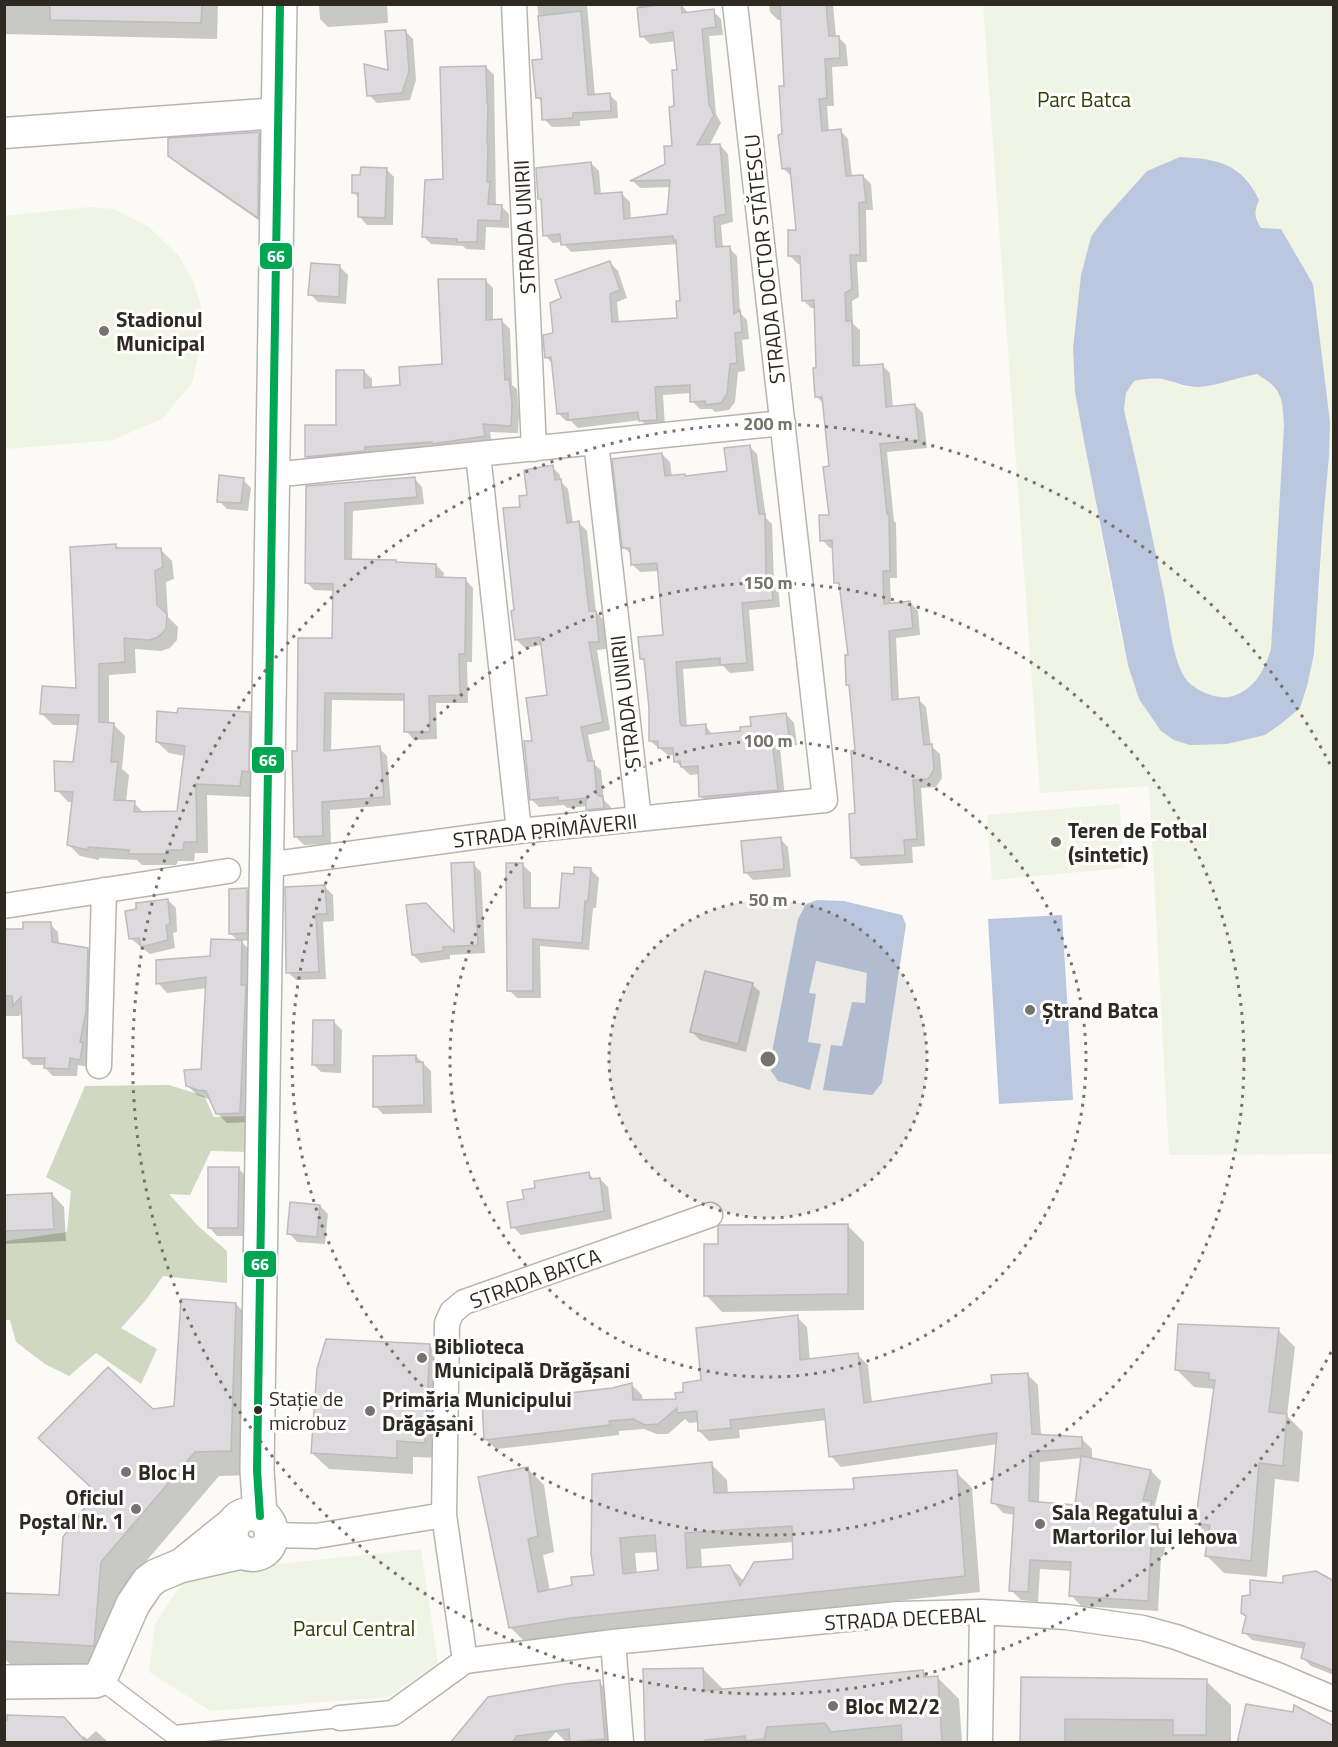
<svg xmlns="http://www.w3.org/2000/svg" width="1338" height="1747" font-family="'Titillium Web',sans-serif">
	<style>
		.green { fill: #eff4e5; fill-rule: evenodd }
		.forest { fill: #d1d8c2 }
		.water { fill: #bac7de; fill-rule: evenodd }
		.shadow { fill: #0003; fill-rule: evenodd }
		.building { fill: #dcdadd; stroke: #bebbbe; stroke-width: 1.5; fill-rule: evenodd }
		.lines { fill: none; stroke-linecap: round; stroke-linejoin: round }
		.pedestrian-casing { stroke: #b8b5af; stroke-width: 21 }
		.minor-casing { stroke: #b8b5af; stroke-width: 27 }
		.tertiary-casing { stroke: #b8b5af; stroke-width: 33 }
		.primary-casing { stroke: #b8b5af; stroke-width: 36 }
		.pedestrian { stroke: #fefefe; stroke-width: 18 }
		.minor { stroke: #fefefe; stroke-width: 24 }
		.tertiary { stroke: #fefefe; stroke-width: 30 }
		.primary { stroke: #fefefe; stroke-width: 33 }
		.bus-1-casing { stroke: #fff; stroke-width: 12 }
		.bus-1 { stroke: #00a651; stroke-width: 8 }
		.ring { fill: none; stroke: #76736c; stroke-width: 3; stroke-dasharray: 3 6 }
		.poi-dot { fill: #76736c; stroke: #fff; stroke-width: 2 }
		.bus-dot { fill: #2f2a21; stroke: #fff; stroke-width: 2 }
		.labels { text-anchor: middle; dominant-baseline: central; stroke-width: 6; stroke-linejoin: round; paint-order: stroke }
		.bus-label { font-size: 20px; fill: #2f2a21; stroke: #fff; text-anchor: start }
		.park-label { font-size: 21px; fill: #304002; stroke: #fff }
		.street-label { font-size: 21px; fill: #2f2a21; stroke: #fff }
		.poi-label { font-size: 21px; font-weight: bold; fill: #2f2a21; stroke: #fff; text-anchor: start }
		.centre { fill: #76736c; stroke: #fff; stroke-width: 3 }
		.ring-label { font-size: 18px; text-anchor: middle; font-weight: bold; fill: #76736c; stroke: #fff; stroke-width: 6; stroke-linejoin: round; paint-order: stroke }
		.line-badge { stroke: #fff; stroke-width: 2 }
		.badge-label { font-size: 16px; text-anchor: middle; font-weight: bold; fill: #fff }
	</style>
	<rect width="100%" height="100%" fill="#fbfaf7"/>
	<path class="green" d="M983,5H1333V1154L1169,1155L1149,786L1040,793ZM1180,157L1218,162L1237,169L1253,186L1255,218L1261,228L1281,230L1313,284L1318,332L1323,522L1319,593L1242,740L1227,744H1209L1139,699L1120,632L1084,441L1075,392L1073,348L1081,275L1091,237L1103,220L1147,171Z
		M90,207L114,209L149,227L179,256L194,283L204,317L201,344L192,383L162,419L113,440L5,449V216Z
		M1257,374C1283,391 1282,396 1284,426L1271,649C1265,669 1255,689 1233,696C1218,701 1193,690 1185,678C1171,655 1170,619 1164,593C1152,532 1138,471 1124,410L1126,393L1134,381C1144,379 1156,377 1166,380C1172,381 1178,386 1184,387C1210,390 1232,378 1257,374Z
		M1119,804L1125,868L992,880L987,815Z
		M421,1549L438,1663L388,1697L211,1711L149,1672L155,1624L182,1583L239,1568Z"/>
	<path class="forest" d="M169,1085L204,1096L214,1117L249,1116L247,1152L211,1151L190,1195L169,1194L198,1226L227,1251V1283L163,1276L145,1301L121,1328L157,1349L141,1384L96,1353L69,1376L45,1364L16,1342L10,1320H5V1241L67,1232L71,1191L46,1177L85,1086Z"/>
	<path class="water" d="M1180,157C1217,159 1242,163 1259,200C1254,212 1254,217 1261,228L1281,229L1313,284L1330,422L1329,456L1323,522L1314,654L1307,686L1300,708L1282,723L1265,735L1227,744L1190,745L1174,740L1161,731L1139,699L1128,665L1084,441L1075,392L1073,348L1081,275L1091,237L1103,220L1147,171ZM1257,374C1283,390 1282,397 1284,425L1271,649C1265,669 1255,689 1233,696C1218,701 1193,690 1185,678C1171,655 1169,615 1163,589C1151,529 1138,469 1124,410L1126,393L1134,381C1144,379 1156,377 1166,380C1178,383 1185,387 1198,387C1219,386 1237,377 1257,374Z
		M817,900L844,901L902,915L906,925L882,1083L872,1095L823,1090L831,1045L842,1046L852,1002L865,1003L867,973L816,961L809,993L816,994L808,1042L821,1044L810,1090L778,1081L771,1071V1057L798,919L806,904Z
		M1062,915L1073,1100L999,1104L988,919Z"/>
	<path class="shadow" d="M4,4H218L217,39L4,34Z
		M319,4H387L388,23L328,27L320,19Z
		M537,4H587L595,96L609,94L617,102L618,118L580,121V126L552,127L544,119L543,103L538,98L544,60Z
		M638,4H681L689,14L713,11L721,19L723,35L709,36L716,114L721,123L709,146L720,145L728,154L733,222L721,225L723,248H729L737,256L740,313L747,320L749,339L742,340L745,371L738,372L735,402L729,410L715,412L712,409H700L692,401V393L663,395L665,427L648,428L641,420L578,428L571,421H566L558,413L553,364L546,357L555,335L563,299L610,263L618,271L627,298L617,302L619,323L679,319L681,302L678,244L571,252L562,242L553,243L545,235L542,201L539,198L591,163L599,171L601,195L622,194L630,202L631,219L669,215L671,187L640,188L633,181L666,165L674,147L678,71L676,41L650,44L642,36Z
		M769,4H833L836,37H838L846,45L848,66L832,67L834,106H827L829,132L840,130L848,139L852,177L863,176L871,184L873,210H866L867,262H857L859,297L852,301L853,324L860,330V367L882,365L890,373L893,408L915,405L923,413L927,448L887,452L894,521L896,523L897,578H890L891,605L910,602L918,611L920,635L896,638L899,701L918,699L926,707L931,746L940,754L942,778L936,787L921,788L925,846L912,847L913,863L861,866L853,858L857,815V752L850,687L848,684L849,657L841,588L836,582L834,548H830L822,540L830,516L831,467L824,404L817,397L816,308H811L803,300L801,264H798L790,256L797,231L791,176L783,168L786,87L781,20H778L770,12Z
		M405,31L413,39L416,80L410,100L377,103L369,95L389,72Z
		M486,67L494,75L496,206H501L509,214V228L486,227L485,250L466,249L463,246L431,244L423,236Z
		M259,133L271,146L270,228L183,168L170,155Z
		M386,169L394,177L393,225H367L359,216L360,199L354,193L362,176Z
		M340,267L348,275L346,304L318,302L310,294Z
		M485,280L493,288V321H502L510,329L512,385L517,389L519,413L518,433L490,432L492,443L314,465L306,457L338,426L364,371L372,379V389L402,387L444,365Z
		M749,446L757,454L766,518L772,524L774,582L778,586L780,607L749,610L754,671L730,673L723,666L683,669L687,727L705,725L713,735L742,733L786,714L794,723L797,745L780,747L785,797L709,804L701,796L700,774L690,775L675,761V755H668L650,741L651,708L646,663L641,658L664,636L660,571L640,572L632,564V555L624,548L662,454L670,462L672,477H686L728,472Z
		M552,467L560,475L561,482L568,489L573,523H579L587,531L596,612L604,620L606,649L597,650L610,730L588,735L594,764L601,770L604,800L611,807V816L596,817L588,809V806L567,808L564,805L539,807L531,799L533,742L549,697L542,645L525,648L517,640L516,611L522,508Z
		M414,478L422,487L424,504L353,511L352,561L436,565L444,573L443,579H465L473,588L472,662H467L468,703H436L437,739L414,740L406,731L405,701L332,700L331,752L379,748L387,756L391,805L330,810L331,844L304,845L296,837L298,753L334,640L335,591L314,590L306,582L307,487Z
		M243,480L251,488L248,511L227,509L219,501Z
		M115,545L119,549L161,550L172,561L174,579L166,582L168,617L178,627L177,640L170,648L161,651L135,649L136,673L109,675V724H113L125,736L122,769L129,775L126,802L134,803L144,813H179L185,756L169,753L157,742L179,715L249,714L261,725L251,797L207,795L208,853H195L194,861H178L176,865H142L137,860L99,858V860L80,856L68,844L73,802H68L57,790L74,764L79,725H53L42,714L78,690Z
		M780,839L788,847L791,877L753,880L745,872Z
		M473,864L481,872L485,953L450,955V959L421,963L413,955L456,936Z
		M523,865L531,873V910H561L591,870L599,878L596,908H593L589,950L540,946L541,998H517L509,990Z
		M325,887L333,895L334,921L323,922L326,979L296,980L288,972Z
		M247,890L255,898L254,940L241,941L252,952L250,1122L227,1123L217,1113L211,1100L197,1095L187,1085L203,1071L207,988L167,993L158,983L239,942L230,933Z
		M168,900L176,908L177,932L173,933L175,948L150,954L130,938Z
		M50,924L58,932L59,945L87,949L96,958L94,1020L87,1049L91,1053L88,1067L78,1065L77,1076H53L45,1068L46,1065H32L24,1057L23,1012L19,1016H4V931H25Z
		M752,984L760,992L746,1052L700,1040L692,1032Z
		M334,1022L342,1030L341,1073L321,1072L313,1064Z
		M416,1056L431,1071L432,1113L383,1114L375,1106Z
		M239,1169L247,1177L246,1236H217L209,1227Z
		M588,1173L595,1180L600,1179L608,1187L612,1219L521,1235L513,1227Z
		M52,1194L64,1207L66,1241L4,1244V1197Z
		M320,1206L328,1214L325,1244L297,1242L289,1233Z
		M847,1225L864,1242V1310L722,1312L706,1295L720,1245Z
		M236,1304L260,1329L255,1475L219,1476L125,1586L118,1669L10,1664L4,1659V1595L61,1597L97,1493L40,1438L152,1411L176,1407Z
		M797,1317L807,1327L810,1361L858,1355L868,1365L872,1403L993,1385L1027,1374L1038,1385L1041,1436L1082,1439L1092,1449V1460L1151,1471L1161,1481L1155,1505L1161,1512L1158,1527L1168,1537L1163,1556L1161,1557L1158,1611L1081,1606L1071,1595L1072,1571L1040,1569L1038,1602L1021,1600L1011,1590L1015,1515L1003,1513L993,1502L998,1444L841,1467L831,1456L827,1420L739,1430L740,1438L709,1441L699,1431V1422L689,1423L685,1419L668,1434H657L644,1429L619,1431V1435L496,1449L485,1439L612,1389L632,1385L642,1395L643,1402L678,1400L684,1393ZM1083,1458L1076,1507L1039,1503L1040,1462Z
		M1278,1330L1295,1347L1287,1416L1303,1432L1299,1482L1275,1479L1267,1577L1224,1573L1207,1556L1210,1536L1196,1523L1216,1389L1194,1387L1177,1370Z
		M429,1345L446,1362L441,1458L413,1457V1474L329,1469L312,1453Z
		M711,1464L727,1480L728,1494L856,1490L956,1472L972,1488L980,1592L587,1634L526,1643L510,1627L528,1469L544,1485L554,1552L543,1555L550,1591L573,1586L596,1577L593,1554ZM794,1542L795,1560L744,1581L729,1566L702,1568L701,1549ZM658,1552L660,1572L637,1574L635,1553Z
		M1334,1583V1675L1311,1666L1303,1658L1305,1649L1252,1640L1244,1632L1284,1584Z
		M703,1669L724,1690L923,1672L929,1678L937,1677L959,1699L962,1742H646Z
		M1022,1679L1206,1681L1231,1705V1742H1022Z
		M599,1682L624,1706L627,1742H566L556,1732L547,1742H452Z
		M64,1719L82,1737L84,1736L87,1739L96,1731L108,1742H4Z"/>
	<path class="building" d="M50,4H202L201,23L50,20Z
		M665,4H681L682,13L714,9L716,27L702,29L709,104L714,115L697,145L720,144L726,214L714,217L716,247L730,246L734,314L740,310L742,332L735,333L737,363L730,364L727,394L721,403L706,405L705,401L690,402V385L655,387L657,420L639,421L638,412L568,420V413L557,414L551,357L545,358L544,349L543,335L553,333L550,303L561,298L555,280L610,261L620,290L610,294L612,322L677,318L676,301H680L676,240L674,241L673,236L561,245L560,234L543,236L541,199H538L536,168L591,162L595,194L622,192L624,219L667,214L670,180L630,181L665,164L664,146H672L669,107L674,106L672,70H677L673,32L640,37L637,8Z
		M780,4H826L829,36H839L840,58L825,59L827,98L819,99L822,131L841,129L846,176L863,175L866,202L859,203L860,255H850L852,289L845,293L846,321H852L853,366L883,364L886,407L915,404L919,440L880,444L887,514H889L890,571H883L884,604L910,601L913,628L889,631L892,700L919,697L924,745L932,744L934,770L928,779L913,780L917,839L904,840L905,855L851,858L849,814L855,813L851,751L855,750L849,685H846L845,655H848L839,583H834L832,540L820,541L819,515H829L823,467L829,466L822,397H815L813,368H816L814,300L802,301L800,256H788V230H796L790,168L782,169L778,135L782,134L779,86H784Z
		M581,11L588,95L610,93L611,111L573,113V118L542,120L541,98H536L532,60L542,59L538,16Z
		M406,30L409,71L402,93L367,96L364,64L388,70L385,31Z
		M486,66L487,103H488L487,144H488L487,182H490L488,204L502,205L501,221L478,220L477,242H457V239L422,237L425,180L443,179L440,67Z
		M259,132L258,218L168,156V138Z
		M361,167L387,168L385,218L358,217V193H352V175H360Z
		M311,263L340,265L339,297L308,295Z
		M438,279H486V320L502,319L505,380L509,379L512,404L511,426L483,424L485,436L432,444V442L365,447V451L305,457V425H336V370H364V388L400,385L399,367L442,364Z
		M750,445L759,514H765L766,577H771L773,600L742,603L747,663L720,665V658L676,662L680,722L682,726L706,724V734L740,731V727L751,726L750,717L786,713L789,737L772,740L778,790L699,797L698,766L681,767L680,761L674,762L673,748H658V741H649V708L644,659H640L638,637L663,635L657,563L631,565L630,548H622L612,459L662,453L665,476L685,474V476L727,471L724,448Z
		M553,465L555,480L561,479L567,523L579,521L589,611H596L599,642H589L603,722L581,727L588,761H594L597,795L603,797L604,808L586,810V798L558,801V797L530,800L524,741H532L526,698L547,695L540,637L515,640L511,611L514,610L503,508L520,507L519,496L527,495L524,470Z
		M219,475L244,478L241,503L217,502Z
		M415,477L417,497L345,503V559L396,560V562L436,564V577L466,578L465,654H459L460,695L429,696L430,732H404V694L325,693L324,751L380,746L384,797L322,802L323,836L294,837L292,751H297L298,638H332L333,584L305,583L306,486Z
		M116,544V548H161L163,567L155,571L157,605L167,614L166,629L158,637L149,640L124,638L125,662L99,664V722L114,723L111,762H118L114,800L135,801L134,812L177,811L185,746L156,742L157,711L177,713L178,708L250,712L249,772L242,771L240,786L196,784L197,842H184L183,850H167L165,854H129V850L88,847V850L67,845L73,792L55,791L54,761L73,762L79,715L40,714L42,686L76,688L70,547Z
		M781,837L784,869L744,873L741,841Z
		M474,862L478,945L443,947V951L412,955L406,905L426,903L454,932L451,863Z
		M506,863H523L524,908H559L562,873L574,874V867L591,868L588,901H585L582,943L533,939V991H507Z
		M325,885L327,914H316L319,972L286,973L285,887Z
		M247,888V933L229,934V889Z
		M168,899L170,924L166,925L168,940L141,947L139,938L129,939L125,911L136,909V903Z
		M23,922H51L52,942L88,948L86,1011L80,1042L83,1043L80,1060L70,1058L69,1069L44,1068L45,1058H23L21,997L13,1006L12,996H4V929H23Z
		M211,939L242,940L241,985H246L240,1113L216,1114L206,1091L198,1090L186,1086L184,1070L201,1069L206,977L156,984V960L210,956Z
		M705,971L753,983L738,1044L690,1032Z
		M313,1020H334V1065H312Z
		M416,1055V1062H423L424,1105L373,1107V1056Z
		M208,1167H239L238,1228H208Z
		M589,1172L590,1179L600,1178L604,1211L511,1228L507,1202L524,1199L522,1190L535,1188L534,1181Z
		M52,1193L54,1229L4,1231V1195Z
		M290,1202L320,1205L317,1237L287,1234Z
		M848,1224V1294L704,1296V1244H718V1226L720,1225Z
		M181,1299L236,1303L231,1451L195,1452L101,1562L94,1646L4,1641V1593L59,1595L63,1537L96,1492L38,1438L108,1367L153,1409L174,1406Z
		M798,1315L800,1360L858,1353L864,1403L992,1383L991,1375L1028,1373L1032,1434L1082,1437V1448L1030,1452L1029,1501L1075,1505L1081,1456L1151,1470L1143,1500L1152,1501L1146,1522L1158,1525L1153,1546L1151,1547L1148,1601L1069,1596L1071,1562L1030,1560L1028,1592L1009,1591L1014,1508L991,1503L997,1433L829,1457L824,1409L730,1420L731,1428L698,1431L697,1411L677,1413V1408L658,1424L645,1425L633,1419L609,1421L610,1425L484,1440L482,1403L612,1388L632,1383L633,1400L676,1399L675,1393L683,1392V1383L701,1380L696,1328Z
		M1178,1324L1279,1328L1269,1412L1287,1414L1283,1466L1259,1463L1251,1561L1205,1556L1210,1525L1195,1524L1215,1380H1209V1373L1175,1370Z
		M326,1339L430,1344L425,1443L397,1441V1458L311,1453L317,1369Z
		M712,1462L714,1493L854,1489L853,1478L957,1470L965,1576L571,1618L509,1628L478,1477L528,1467L538,1536L528,1539L538,1592L572,1585L571,1577L594,1575L591,1554L592,1474ZM792,1526L793,1559L754,1562L740,1586L730,1565L687,1568L685,1533ZM655,1535L658,1570L623,1574L620,1538Z
		M1316,1571L1334,1581V1671L1301,1658L1305,1643L1242,1633L1246,1616L1241,1613L1242,1596L1250,1595V1580L1283,1583V1576Z
		M703,1668L704,1691L923,1670L924,1677L938,1676L942,1743H902L901,1725L831,1732L825,1723L767,1727L764,1739L746,1741L745,1736L705,1740V1743H645L643,1669Z
		M1021,1677L1207,1679L1206,1735H1173V1720L1065,1719V1743H1020Z
		M600,1680L605,1739L570,1742L569,1729L517,1736L512,1743H450L488,1697L565,1684Z
		M1246,1704L1293,1712L1294,1705L1334,1726V1743H1237Z
		M7,1715L64,1717L87,1743H4V1720H7Z"/>
	<g class="lines">
		<defs>
			<path id="pedestrian" d="M100,1679L174,1735
				M174,1735L340,1718"/>
			<path id="minor" d="M514,4L534,449
				M596,442L639,819
				M478,454L519,831
				M272,475L783,423
				M267,865L519,831L825,800L735,4
				M4,906L228,871
				M99,1066L104,890
				M272,1535L316,1536L444,1515
				M613,1642L621,1742
				M465,1661L444,1515L447,1323L452,1312L464,1302L710,1215
				M340,1718L393,1713L465,1661L613,1642L898,1614L982,1612L1066,1617L1143,1628L1176,1637L1219,1653L1280,1676L1334,1699
				M980,1742L982,1612"/>
			<path id="tertiary" d="M4,133L278,113"/>
			<path id="primary" d="M260,1516L257,1470L280,4
				M186,1562L233,1524C240,1514 255,1509 266,1519C270,1524 272,1530 271,1537C268,1565 222,1558 233,1524
				M4,1682L95,1681L100,1679L133,1604L148,1582L156,1576L180,1566L242,1552"/>
		</defs>
		<use href="#pedestrian" class="pedestrian-casing"/>
		<use href="#minor" class="minor-casing"/>
		<use href="#tertiary" class="tertiary-casing"/>
		<use href="#primary" class="primary-casing"/>
		<use href="#pedestrian" class="pedestrian"/>
		<use href="#minor" class="minor"/>
		<use href="#tertiary" class="tertiary"/>
		<use href="#primary" class="primary"/>
		<defs>
			<path id="bus-1" d="M260,1516L257,1470L280,4"/>
		</defs>
		<use href="#bus-1" class="bus-1-casing"/>
		<use href="#bus-1" class="bus-1"/>
	</g>
	<circle cx="768" cy="1059" r="159" fill="#76736c" fill-opacity=".12"/>
	<g class="ring">
		<circle cx="768" cy="1059" r="159"/>
		<circle cx="768" cy="1059" r="318"/>
		<circle cx="768" cy="1059" r="476"/>
		<path d="M1331 1352A635 635 0 1 1 1331 766"/>
	</g>
	<g class="poi-dot">
		<circle cx="104" cy="331" r="6"/>
		<circle cx="1056" cy="842" r="6"/>
		<circle cx="1030" cy="1010" r="6"/>
		<circle cx="422" cy="1358" r="6"/>
		<circle cx="370" cy="1411" r="6"/>
		<circle cx="126" cy="1472" r="6"/>
		<circle cx="136" cy="1509" r="6"/>
		<circle cx="1040" cy="1524" r="6"/>
		<circle cx="833" cy="1706" r="6"/>
	</g>
	<circle class="bus-dot" cx="258" cy="1410" r="5"/>
	<g class="labels">
		<g class="bus-label">
			<text x="269" y="1398">Stație de<tspan x="269" dy="24">microbuz</tspan></text>
		</g>
		<g class="park-label">
			<text x="1084" y="99">Parc Batca</text>
			<text x="354" y="1628">Parcul Central</text>
		</g>
		<g class="street-label">
			<text transform="translate(524 227) rotate(-93)">STRADA UNIRII</text>
			<text transform="translate(764 259) rotate(-96)">STRADA DOCTOR STĂTESCU</text>
			<text transform="translate(625 702) rotate(-97)">STRADA UNIRII</text>
			<text transform="translate(545 830) rotate(-6)">STRADA PRIMĂVERII</text>
			<text transform="translate(535 1278) rotate(-20)">STRADA BATCA</text>
			<text transform="translate(905 1618) rotate(-3)">STRADA DECEBAL</text>
		</g>
		<g class="poi-label">
			<text x="116" y="319">Stadionul<tspan x="116" dy="24">Municipal</tspan></text>
			<text x="1068" y="830">Teren de Fotbal<tspan x="1068" dy="24">(sintetic)</tspan></text>
			<text x="1042" y="1010">Ștrand Batca</text>
			<text x="434" y="1346">Biblioteca<tspan x="434" dy="24">Municipală Drăgășani</tspan></text>
			<text x="382" y="1399">Primăria Municipului<tspan x="382" dy="24">Drăgășani</tspan></text>
			<text x="138" y="1472">Bloc H</text>
			<text x="124" y="1497" text-anchor="end">Oficiul<tspan x="124" dy="24">Poștal Nr. 1</tspan></text>
			<text x="1052" y="1512">Sala Regatului a<tspan x="1052" dy="24">Martorilor lui Iehova</tspan></text>
			<text x="845" y="1706">Bloc M2/2</text>
		</g>
	</g>
	<circle cx="768" cy="1059" r="9" class="centre"/>
	<g class="ring-label">
		<text x="768" y="430">200 m</text>
		<text x="768" y="589">150 m</text>
		<text x="768" y="747">100 m</text>
		<text x="768" y="906">50 m</text>
	</g>
	<g class="line-badge">
		<rect x="259" y="242" width="34" height="28" rx="6" fill="#00a651"/>
		<rect x="251" y="746" width="34" height="28" rx="6" fill="#00a651"/>
		<rect x="243" y="1250" width="34" height="28" rx="6" fill="#00a651"/>
	</g>
	<g class="badge-label">
		<text x="276" y="262">66</text>
		<text x="268" y="766">66</text>
		<text x="260" y="1270">66</text>
	</g>
	<rect width="1338" height="1747" fill="none" stroke="#2f2a21" stroke-width="12"/>
</svg>
